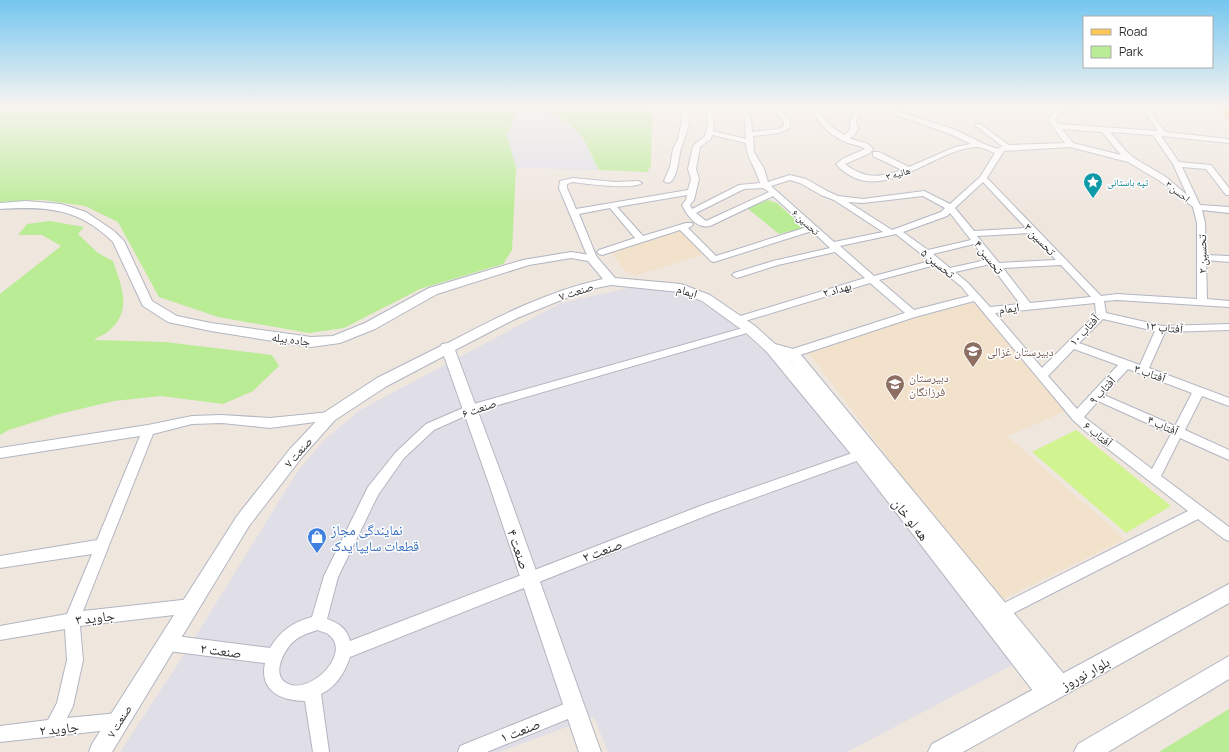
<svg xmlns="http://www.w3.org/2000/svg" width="1229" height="752" font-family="Manrope,'Noto Naskh Arabic',sans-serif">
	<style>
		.industrial { fill: #e0dfe7 }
		.education { fill: #f2e2cc }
		.green { fill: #baeb95 }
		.pitch { fill: #d2f490 }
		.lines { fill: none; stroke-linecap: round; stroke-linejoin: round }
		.minor-casing { stroke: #b2b6c2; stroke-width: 2 }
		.tertiary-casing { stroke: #b2b6c2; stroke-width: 2 }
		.secondary-casing { stroke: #b2b6c2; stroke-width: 2 }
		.primary-casing { stroke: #c8c8c8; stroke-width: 2 }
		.minor { fill: #fff; fill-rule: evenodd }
		.tertiary { fill: #fff; fill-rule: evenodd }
		.secondary { fill: #fff; fill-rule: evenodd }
		.primary { fill: #ffc753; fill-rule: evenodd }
		.labels { text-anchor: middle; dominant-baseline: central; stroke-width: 3; stroke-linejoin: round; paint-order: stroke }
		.far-street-label { font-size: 10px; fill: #2d2d2d; stroke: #fff }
		.far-culture-label { font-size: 10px; fill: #0d838f; stroke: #fff; text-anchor: start }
		.street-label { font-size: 12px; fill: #2d2d2d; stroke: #fff }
		.education-label { font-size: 12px; fill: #785e54; stroke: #fff; text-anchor: start }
		.near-street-label { font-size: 14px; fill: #2d2d2d; stroke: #fff }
		.near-shop-label { font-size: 14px; fill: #366cbe; stroke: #fff; text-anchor: start }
	</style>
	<rect width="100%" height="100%" fill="#efe6de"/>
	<path class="industrial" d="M528,109L551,112L579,133L599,170L516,168L506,135L517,112Z
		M638,286L683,293L723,315L766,353L931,545L1016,663L847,752H608L594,717L499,752H120L189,647L297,472L325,439L360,410L561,303Z"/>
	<path class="education" d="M681,230L705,254L635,276L625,271L609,250Z
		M970,301L995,321L1073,408L1007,436L1125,539L997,602L808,352L869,330Z"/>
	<path class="green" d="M0,107H647L652,115L651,166L647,172L599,170C593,160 586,140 578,132C561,115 541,104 517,112L507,135L516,168L512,250L503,264L420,289L344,328L309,333L218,317L159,297L118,222L85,206L43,200L0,202Z
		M768,200L777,203L804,228L779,234L747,208Z
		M50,221L84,227L78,234L98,253L113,261C122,288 134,313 105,334C101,336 97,337 94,340L165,342L272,355L279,366L253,391L223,404L161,396L114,401L59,414L9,430L0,435V294L61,246L42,235H18L27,224Z
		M1229,709V752H1159Z"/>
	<path class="pitch" d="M1076,430L1171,506L1126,533L1032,452Z"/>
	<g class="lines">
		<defs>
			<path id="minor" d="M680,107H686C687,109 689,113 689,116C690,128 684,138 681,149C678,158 678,180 668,183L664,181L670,167L673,149L678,139L683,115Z
				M706,107H712L714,124L713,131L746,139L745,117L737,107H743L751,117L752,132L778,129L784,126V121L770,107H777L789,119L790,128L779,133L753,136L754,152L764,169L768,182L790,175L806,179L827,191L838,196L863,199L924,191L950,204L980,177L995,153C989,151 983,147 977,147C934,148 878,211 836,164L844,158L865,149C860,145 854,145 848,143C830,136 818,124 811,107H817C825,122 830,126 844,135L847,133L850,129V121L856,107H862L856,121L858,129L853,137L849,138C857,142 870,141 873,150L868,154L845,164C865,179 878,178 902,170L873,156V152H879L909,167L955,147L971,144L950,134L877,108L876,107H885L956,130L982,143L997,149L1002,146L976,126V124H980L1009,145L1065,143L1048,120L1055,109L1081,107L1078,109L1059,112L1055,120L1059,124L1158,131L1142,107H1148L1165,132L1229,139V143L1161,136L1179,162L1211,165L1229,188V195H1226L1206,169L1182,167L1200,205L1229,207V213L1202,210L1205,223L1206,255L1229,256V262L1206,260L1207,299L1229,301V307L1117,300L1104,301L1106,313L1163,326L1229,324V330L1165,332L1149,368L1229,398V406L1202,396L1185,430L1229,450V460L1180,438L1161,476L1229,527V541L1224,539L1198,519L1002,619L997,621L992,619L990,614L992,609L1188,511L1085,431L1073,420L974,301L915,317L788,359H780L779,356L780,353L905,313L870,283L742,322H734L733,320L734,318L865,278L835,252L778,265L737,278L732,275L734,273L773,261L830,248L812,231L714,262L711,261L680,230L602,255L599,254L597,252L599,250L635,238L610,208L579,214L597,258L595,260H589L559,188L560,181L573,178L615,182L638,181L642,183C633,190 586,184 573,182L567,184V188L576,209L688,190L691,179L688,169L693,146L705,136L708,124ZM1062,129L1102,132L1121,155L1073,143ZM1110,132L1153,135L1173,164L1187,195L1166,177L1134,158L1126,151ZM712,135L746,143C746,156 756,169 760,183L739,185L692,209L690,205L694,200L699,179L696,169L700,147L711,139ZM1070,147L1128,162L1160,181L1193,207L1197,223V299L1117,294L1101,296L987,178L1004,151ZM790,180L800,183L821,195L834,200L883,232L834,242L771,186ZM983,182L1026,228L974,231L955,208ZM763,188L769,192L706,221L696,213L744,189ZM687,195L686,200L682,205C687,215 696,229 710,226L773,196L807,227L716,256L688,228L693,225L692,223H686L643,236L617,207ZM923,196L945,208L941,212L892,230L848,202L863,203ZM950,213L971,240L928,250L903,232L947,216ZM1031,233L1056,260L999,263L977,236ZM896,234L930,261L874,276L840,246ZM974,244L986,260L950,268L933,254ZM990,264L1020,304L990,307L968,283L955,272ZM935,265L962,287L969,296L914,310L879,280ZM1061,265L1091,297L1030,303L1003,268ZM1095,303L1096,314L1042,368L995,313ZM1103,319L1155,331L1140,365L1079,343ZM1074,349L1118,365L1077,409L1048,376ZM1128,369L1192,393L1175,426L1104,395ZM1098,401L1171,434L1152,469L1084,417Z
				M750,326L755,329L754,331L474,412L434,430L404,458L378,495L338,577L327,619C338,623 347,628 350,641L703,505L861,450L865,452L867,455L865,458L713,513L350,657C345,672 336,687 321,694L329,752H313L305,701C281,701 259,691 265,663L168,651L163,648L160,643L163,638L168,635L270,648C280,631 293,622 312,617L324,576L368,487L396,452L426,424L470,405ZM318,630C321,632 327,632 329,635C351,652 315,691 291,685C269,679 283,651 293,642C301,635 308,633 318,630Z
				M330,412L334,413L336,416L334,419L330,420L270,428L222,423L192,424L153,434L83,611L191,599L196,601L198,606L196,611L191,613L80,626L83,660L73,706L67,718L118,713L124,715L126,721L124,727L118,729L0,742V726L48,720L57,703L67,660L65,629L0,640V626L67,614L92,554L0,568V556L97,540L140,436L0,458V448L148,425L192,416L222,415L270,418Z
				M574,700L580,702L582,708L580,714L487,752H458L460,746Z"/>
			<path id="tertiary" d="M26,201L61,204L86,212L114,231L124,241L152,301L177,316L211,323L311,337L333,336L365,323L429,288L523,260L571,252L596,256L615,278L681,284L710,295L755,326L775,344L797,350L1068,679L1071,686L1068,693L1061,696L1057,694L1054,700L1047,703L1040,700L855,459L766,351L745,332L702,301L679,292L611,285L586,290L517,318L455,350L505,484L601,752H579L489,484L444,356L387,386L335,420L302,457L249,526L112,752H89L92,744L237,516L290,449L325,412L377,378L441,346L442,344L448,343C497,317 548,291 603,279L588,261L571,258L529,265L437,294L375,329L340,343L311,347L211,331L168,322L143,306L113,242C79,208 46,206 0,209V203ZM786,356L787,357L805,379Z"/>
			<path id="secondary" d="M1229,584V603L963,752H928L932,744Z
				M1229,656V679L1108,752H1074L1078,744Z"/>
			<path id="primary" d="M1217,107H1227L1229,109V118L1225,117Z"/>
		</defs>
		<use href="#minor" class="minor-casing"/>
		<use href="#tertiary" class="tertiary-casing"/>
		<use href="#secondary" class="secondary-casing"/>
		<use href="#primary" class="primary-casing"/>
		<use href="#minor" class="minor"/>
		<use href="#tertiary" class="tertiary"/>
		<use href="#secondary" class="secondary"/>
		<use href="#primary" class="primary"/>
	</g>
	<linearGradient id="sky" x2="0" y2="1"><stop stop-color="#74c6f0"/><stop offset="0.5" stop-color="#f8f4f0"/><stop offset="1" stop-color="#f8f4f0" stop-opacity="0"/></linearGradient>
	<rect width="1229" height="212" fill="url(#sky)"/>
	<defs>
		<symbol id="sight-pin" viewBox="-11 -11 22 30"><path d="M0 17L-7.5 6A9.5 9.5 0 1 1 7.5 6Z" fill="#0f9aa8" stroke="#fff"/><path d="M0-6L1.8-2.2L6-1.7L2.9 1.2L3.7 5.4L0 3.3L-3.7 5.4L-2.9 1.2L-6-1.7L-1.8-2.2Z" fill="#fff"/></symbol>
		<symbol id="school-pin" viewBox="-11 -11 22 30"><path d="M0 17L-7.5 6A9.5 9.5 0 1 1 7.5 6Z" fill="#8d6e63" stroke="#fff"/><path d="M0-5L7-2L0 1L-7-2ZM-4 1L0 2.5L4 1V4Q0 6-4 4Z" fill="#fff"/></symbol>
		<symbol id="shop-pin" viewBox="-11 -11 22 30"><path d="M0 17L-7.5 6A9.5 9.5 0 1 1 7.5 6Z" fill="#3f7fe0" stroke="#fff"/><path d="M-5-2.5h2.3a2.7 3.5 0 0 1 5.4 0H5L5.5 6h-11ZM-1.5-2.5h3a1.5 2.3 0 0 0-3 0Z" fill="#fff"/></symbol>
	</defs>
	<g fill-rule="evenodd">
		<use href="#sight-pin" x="1082" y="171" width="22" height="30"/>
		<use href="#school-pin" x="962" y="340" width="22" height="30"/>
		<use href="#school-pin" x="884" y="373" width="22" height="30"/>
		<use href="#shop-pin" x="306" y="526" width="22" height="30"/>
	</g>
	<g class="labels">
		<g class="far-street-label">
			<text transform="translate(898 173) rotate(-16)">هانیه ۳</text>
			<text transform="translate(1178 191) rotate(39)">احسن ۳</text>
			<text transform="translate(806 222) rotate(42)">تحسین ۶</text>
		</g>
		<g class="far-culture-label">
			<text x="1107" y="182">تپه باستانی</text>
		</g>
		<g class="street-label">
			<text transform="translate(1040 239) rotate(46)">تحسین ۳</text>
			<text transform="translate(1202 254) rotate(-91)">تحسین ۲</text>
			<text transform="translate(989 257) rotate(52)">تحسین ۴</text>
			<text transform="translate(938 263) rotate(39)">تحسین ۵</text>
			<text transform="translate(837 289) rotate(-16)">بهداد ۲</text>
			<text transform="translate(576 291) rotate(-18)">صنعت ۷</text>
			<text transform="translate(687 291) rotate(17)">ایمام</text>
			<text transform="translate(1009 308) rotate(-8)">ایمام</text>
			<text transform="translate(1164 327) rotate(6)">آفتاب ۱۳</text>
			<text transform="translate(1084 330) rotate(-47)">آفتاب ۱۰</text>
			<text transform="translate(291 339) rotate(7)">جاده بیله</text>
			<text transform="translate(1150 373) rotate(20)">آفتاب ۳</text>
			<text transform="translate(1102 390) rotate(-47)">آفتاب ۹</text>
			<text transform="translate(479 408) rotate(-19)">صنعت ۶</text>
			<text transform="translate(1163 425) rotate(24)">آفتاب ۴</text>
			<text transform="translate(1098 434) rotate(39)">آفتاب ۶</text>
			<text transform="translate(298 452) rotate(-49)">صنعت ۷</text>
			<text transform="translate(119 721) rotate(-58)">صنعت ۷</text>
		</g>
		<g class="education-label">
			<text x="987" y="351">دبیرستان غزالی</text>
			<text x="909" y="377">دبیرستان<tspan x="909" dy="14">فرزانگان</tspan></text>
		</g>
		<g class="near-street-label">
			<text transform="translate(911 519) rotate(52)">هه لو خان</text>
			<text transform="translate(519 549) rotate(71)">صنعت ۴</text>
			<text transform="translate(602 550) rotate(-21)">صنعت ۲</text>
			<text transform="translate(95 617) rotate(-7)">جاوید ۳</text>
			<text transform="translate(221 650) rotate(7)">صنعت ۲</text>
			<text transform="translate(1085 673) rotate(-29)">بلوار نوروز</text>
			<text transform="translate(59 728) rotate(-6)">جاوید ۲</text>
			<text transform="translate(520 730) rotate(-22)">صنعت ۱</text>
		</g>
		<g class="near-shop-label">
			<text x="331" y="529">نمایندگی مجاز<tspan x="331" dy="16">قطعات سایپا یدک</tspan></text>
		</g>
	</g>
	<rect x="1083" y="16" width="130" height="52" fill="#ffffff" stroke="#ababab"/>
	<rect x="1091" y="29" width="20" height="6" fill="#ffc753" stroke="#ababab"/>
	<text x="1119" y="36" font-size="12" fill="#2d2d2d">Road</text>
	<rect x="1091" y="46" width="20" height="12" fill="#baeb95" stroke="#ababab"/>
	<text x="1119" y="56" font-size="12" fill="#2d2d2d">Park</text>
</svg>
